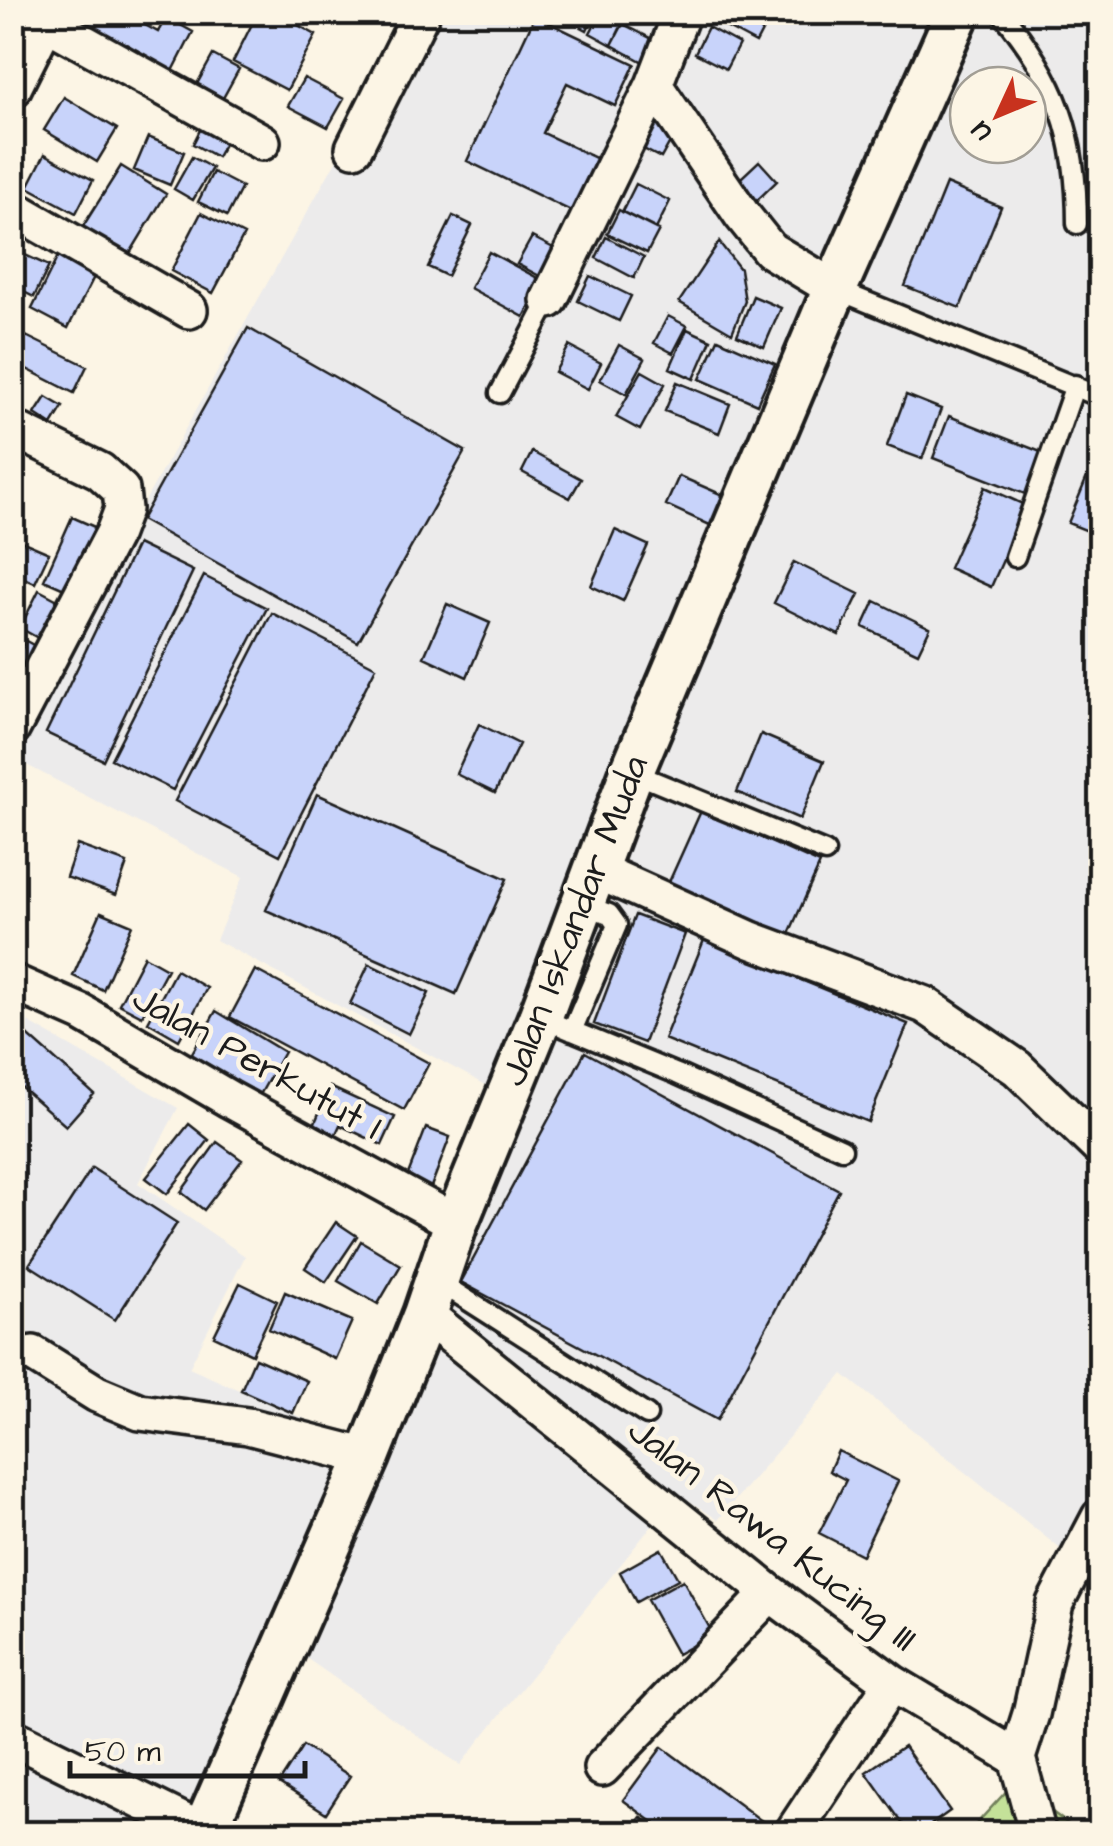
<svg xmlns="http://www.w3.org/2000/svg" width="1113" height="1846" font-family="'Architects Daughter',sans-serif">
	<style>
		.built { fill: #ecebeb; fill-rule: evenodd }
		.green { fill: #c4e199; stroke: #707e5a; stroke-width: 2.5 }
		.building { fill: #c8d3fa; stroke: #1c1c1c; stroke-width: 2.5 }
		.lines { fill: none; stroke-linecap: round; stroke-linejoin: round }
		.service-casing { stroke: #1c1c1c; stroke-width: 25 }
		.minor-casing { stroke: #1c1c1c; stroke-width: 42 }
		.tertiary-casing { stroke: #1c1c1c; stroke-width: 50 }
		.service { stroke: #fcf5e5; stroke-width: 18 }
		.minor { stroke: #fcf5e5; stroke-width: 35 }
		.tertiary { stroke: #fcf5e5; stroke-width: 42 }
		.labels { text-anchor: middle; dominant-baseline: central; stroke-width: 9; stroke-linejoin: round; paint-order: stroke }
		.street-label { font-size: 38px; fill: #1c1c1c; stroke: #fcf5e5 }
	</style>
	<rect width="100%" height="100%" fill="#fcf5e5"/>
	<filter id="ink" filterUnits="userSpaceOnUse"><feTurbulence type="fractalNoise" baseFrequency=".01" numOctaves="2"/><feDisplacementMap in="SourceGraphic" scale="20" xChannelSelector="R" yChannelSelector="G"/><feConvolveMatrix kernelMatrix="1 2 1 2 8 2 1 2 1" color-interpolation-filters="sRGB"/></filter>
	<g filter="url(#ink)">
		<path class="built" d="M419,13H1097L1100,17V183L1098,188L1100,196V1486L1063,1551L843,1374L718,1520L678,1493L460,1765L306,1658L222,1833H36L13,1822L12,1013L178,1108L138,1183L245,1256L189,1368L351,1439L486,1085L216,940L243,877L13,758V736ZM968,85H1028V145H968Z"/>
		<path class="green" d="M1014,1783L1080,1833L967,1834Z"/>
		<path class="building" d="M91,12H121L158,32L166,17L193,32L172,73L84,26Z
			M258,12H274L316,35L287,90L233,62Z
			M566,12H595L587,30L563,17Z
			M601,12H628L612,45L590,33Z
			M704,12H754L768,20L756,43L703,15Z
			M535,16L635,64L615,106L567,83L543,133L598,159L573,212L467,161Z
			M623,24L656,41L645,63L612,45Z
			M708,27L739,44L726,69L695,53Z
			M213,55L239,69L223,98L197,84Z
			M304,78L344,99L328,127L288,106Z
			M64,97L117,129L97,162L44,130Z
			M645,117L675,133L661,158L632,143Z
			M204,122L229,135L217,157L193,144Z
			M148,137L184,152L170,185L134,170Z
			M45,154L93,180L76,213L28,187Z
			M192,157L212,168L193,200L174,189Z
			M759,161L777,181L746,211L727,191Z
			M121,166L166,194L126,260L80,231Z
			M213,172L242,187L227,216L198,202Z
			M636,184L670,201L656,229L622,212Z
			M946,184L1001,207L960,308L905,286Z
			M619,210L659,230L647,253L607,234Z
			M201,213L244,235L213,293L171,271Z
			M453,216L472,225L447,276L428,267Z
			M532,237L565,254L551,282L517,264Z
			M606,237L644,257L634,278L596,258Z
			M719,242L740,269L745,301L732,333L679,302Z
			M62,248L99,267L68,328L32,309Z
			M12,249L49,266L34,297L12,286Z
			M489,252L543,281L524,317L470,288Z
			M590,276L631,296L619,321L578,301Z
			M753,296L781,308L764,347L737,335Z
			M668,316L687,326L673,353L654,343Z
			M248,328L465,451L358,642L141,520Z
			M687,329L711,340L694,379L670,368Z
			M26,336L87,366L74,393L13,362Z
			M718,339L775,364L757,404L700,379Z
			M619,345L645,359L626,394L600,380Z
			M569,346L601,363L588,389L555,372Z
			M642,371L665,384L640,430L616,417Z
			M677,382L730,404L719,433L665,411Z
			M906,395L941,409L922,459L887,446Z
			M46,397L63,407L52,425L35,414Z
			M949,416L1046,454L1030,496L933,458Z
			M532,452L581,479L570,498L522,472Z
			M1090,470L1100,475V536L1068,523Z
			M679,476L725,496L712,526L666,505Z
			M985,487L1027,506L991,587L949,568Z
			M72,517L99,529L71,592L44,580Z
			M615,530L648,545L623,601L591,586Z
			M21,541L49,553L35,583L12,573V559Z
			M137,544L193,571L103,760L46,733Z
			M794,562L859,594L839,635L774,603Z
			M204,576L267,608L173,790L111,759Z
			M39,590L67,605L47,643L20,628Z
			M875,601L930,628L918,653L863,627Z
			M447,604L490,623L467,677L424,657Z
			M272,613L376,667L280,855L175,801Z
			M26,641L48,653L12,700V667Z
			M479,724L519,744L495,793L456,774Z
			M761,734L824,761L800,819L737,792Z
			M317,794L507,879L456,994L266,910Z
			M701,811L820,864L784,945L665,891Z
			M77,845L127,863L116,895L66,877Z
			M101,912L132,925L103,990L73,976Z
			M635,915L685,934L644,1043L594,1024Z
			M704,940L908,1024L868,1122L664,1039Z
			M144,956L167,969L142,1016L119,1004Z
			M369,964L429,993L409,1034L350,1004Z
			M176,970L207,988L179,1040L148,1022Z
			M255,970L429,1063L404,1110L230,1017Z
			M216,1011L284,1052L257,1100L188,1060Z
			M12,1021L94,1094L66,1126L12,1079Z
			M585,1052L839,1190L717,1420L461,1282Z
			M330,1087L395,1117L382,1145L340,1125L329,1149L308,1139Z
			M189,1124L209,1140L167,1194L146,1178Z
			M426,1128L450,1137L426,1200L402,1190Z
			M217,1142L242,1160L204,1210L181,1192Z
			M92,1168L177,1223L115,1320L29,1265Z
			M336,1222L357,1236L326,1282L305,1268Z
			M361,1241L401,1265L378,1304L338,1281Z
			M240,1283L277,1301L252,1354L214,1336Z
			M285,1292L352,1321L335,1359L269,1329Z
			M255,1358L307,1381L293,1413L241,1390Z
			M838,1451L898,1481L862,1555L819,1533L846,1480L829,1471Z
			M661,1549L678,1579L636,1602L620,1572Z
			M683,1580L713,1634L677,1654L647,1600Z
			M303,1746L350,1776L326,1813L279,1783Z
			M904,1746L950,1811L918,1834H910L866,1772Z
			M662,1747L770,1827L765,1834H669L623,1800Z
			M641,1817L663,1834H628Z"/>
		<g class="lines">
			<defs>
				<path id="service" d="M1001,12C1058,81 1077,135 1077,224
					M835,289L1100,397
					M500,393L549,300
					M1015,557L1075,385
					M633,769L651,780L825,852
					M541,1018L677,1074L842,1149
					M572,1031L617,925L609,914L584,905
					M436,1280L647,1415"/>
				<path id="minor" d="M682,12L654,85L742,215L770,250L835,289
					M46,22L262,142
					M12,90L51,12
					M354,148L422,12
					M12,208L189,310
					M549,300L654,85
					M12,428L100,471L121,490L123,509L114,533L12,728
					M596,870L751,940L925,1005L1017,1068L1100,1148
					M12,982L82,1013L229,1099L456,1223
					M425,1314L770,1593L892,1683L1017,1758L1038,1834
					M33,1354L97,1394L140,1412L248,1426L368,1457
					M12,1737L204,1832
					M1017,1758L1031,1714L1055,1603L1100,1517
					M602,1768L770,1593
					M792,1834L892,1683"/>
				<path id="tertiary" d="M203,1834L368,1457L425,1314L456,1223L540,1018L633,769L831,298L958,12"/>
			</defs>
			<use href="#service" class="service-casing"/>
			<use href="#minor" class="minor-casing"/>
			<use href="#tertiary" class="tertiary-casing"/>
			<use href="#service" class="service"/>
			<use href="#minor" class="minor"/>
			<use href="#tertiary" class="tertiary"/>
		</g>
	</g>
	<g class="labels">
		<g class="street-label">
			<text transform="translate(575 921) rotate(-69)">Jalan Iskandar Muda</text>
			<text transform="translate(257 1063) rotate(29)">Jalan Perkutut I</text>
			<text transform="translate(772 1535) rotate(38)">Jalan Rawa Kucing III</text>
		</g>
	</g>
	<rect width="1113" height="1846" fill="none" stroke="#fcf5e5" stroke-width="50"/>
	<rect x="25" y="25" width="1063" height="1796" fill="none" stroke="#1c1c1c" stroke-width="4" filter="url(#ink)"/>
	<g transform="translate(998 115) rotate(226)"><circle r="48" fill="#fcf5e5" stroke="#a29e95" stroke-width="2.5"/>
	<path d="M0-8L18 38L0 25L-18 38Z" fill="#c8321e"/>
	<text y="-15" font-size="28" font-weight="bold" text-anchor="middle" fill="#1c1c1c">U</text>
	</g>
	<path d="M70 1761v15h235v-15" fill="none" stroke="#1c1c1c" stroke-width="5"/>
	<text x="85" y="1761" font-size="30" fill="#1c1c1c" stroke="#fcf5e5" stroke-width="8" paint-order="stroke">50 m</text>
</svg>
